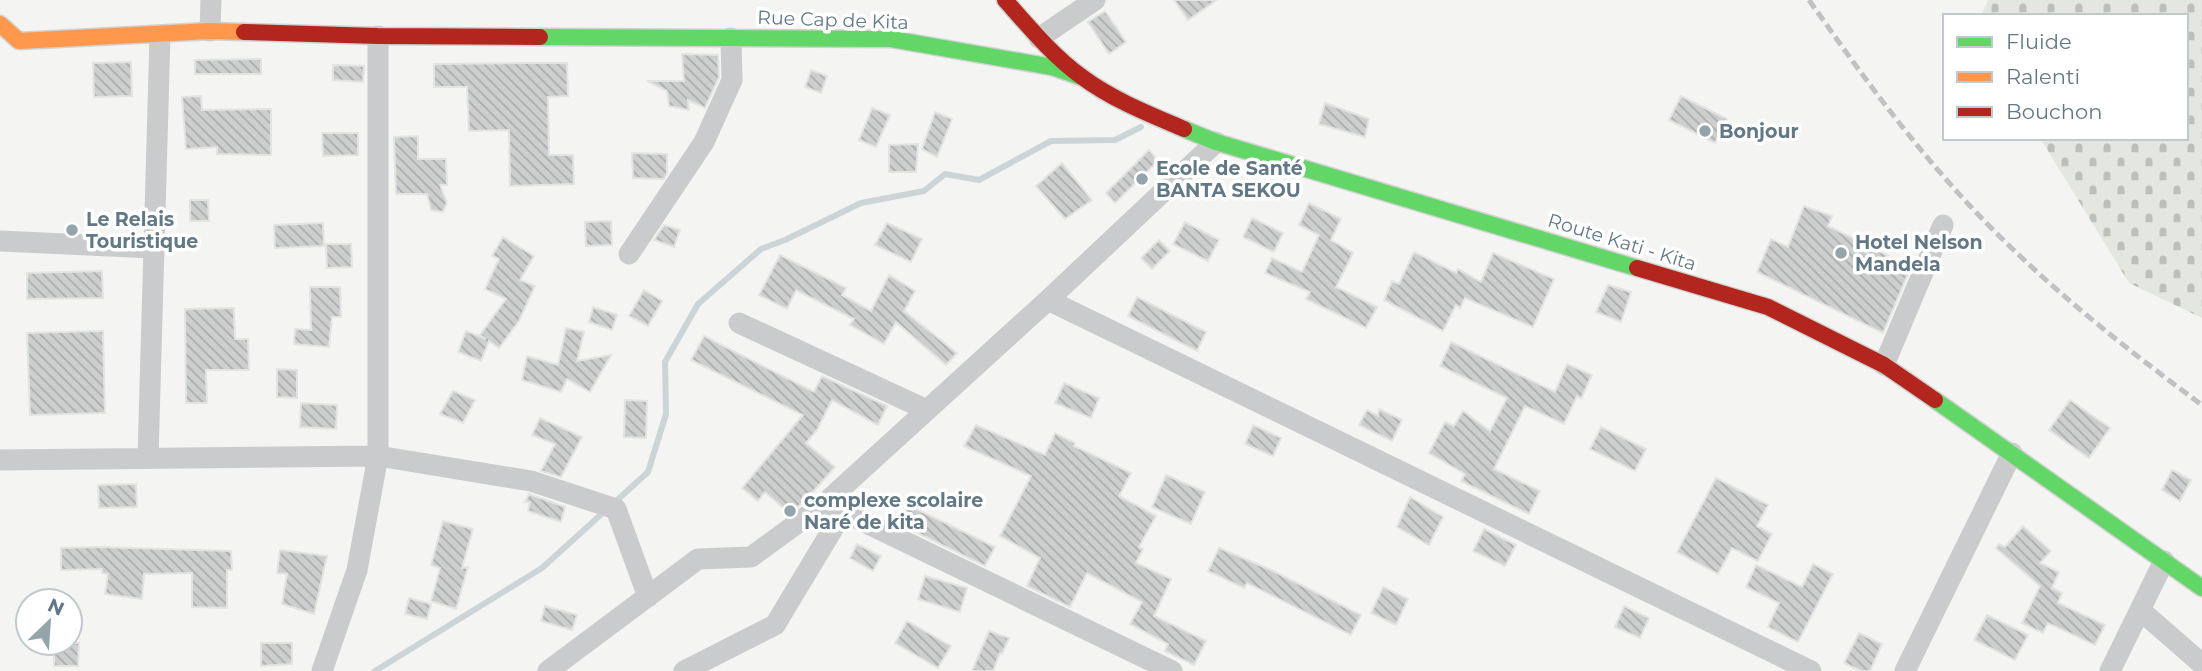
<svg xmlns="http://www.w3.org/2000/svg" width="2202" height="671" font-family="Montserrat,sans-serif">
	<style>
		.cemetery { fill: url(#cemetery-stones) }
		.lines { fill: none; stroke-linecap: round; stroke-linejoin: round }
		.stream { stroke: #cbd5d7; stroke-width: 6 }
		.building { fill: url(#building-back-hatch); stroke: #e3e3e2; stroke-width: 2 }
		.fast-casing { stroke: #d0d2d2; stroke-width: 19 }
		.slow-casing { stroke: #d0d2d2; stroke-width: 19 }
		.jam-casing { stroke: #d0d2d2; stroke-width: 19 }
		.street { stroke: #cacbcc; stroke-width: 21 }
		.fast { stroke: #63d668; stroke-width: 16 }
		.slow { stroke: #ff974d; stroke-width: 16 }
		.jam { stroke: #b3261e; stroke-width: 16 }
		.rail { stroke: #bfc1c2; stroke-width: 5; stroke-dasharray: 10 5; stroke-linecap: butt }
		.poi-dot { fill: #95a3aa; stroke: #fff; stroke-width: 2.5 }
		.labels { text-anchor: middle; dominant-baseline: central; stroke-width: 7; stroke-linejoin: round; paint-order: stroke }
		.street-label { font-size: 19px; fill: #627884; stroke: #fff }
		.poi-label { font-size: 19px; font-weight: bold; fill: #627884; stroke: #fff; text-anchor: start }
	</style>
	<defs>
		<pattern id="cemetery-stones" width="16" height="16" patternUnits="userSpaceOnUse" patternTransform="scale(1.75)"><rect width="16" height="16" fill="#e4e7e0"/><path d="M2 7V4a2 2 0 0 1 4 0v3zM10 15v-3a2 2 0 0 1 4 0v3z" fill="#bcc0bb"/></pattern>
		<pattern id="building-back-hatch" width="6" height="6" patternUnits="userSpaceOnUse" patternTransform="scale(1.75)"><rect width="6" height="6" fill="#cdcfce"/><path d="M-1 5l2 2M0 0l6 6M5-1l2 2" fill="none" stroke="#aaadad"/></pattern>
	</defs>
	<rect width="100%" height="100%" fill="#f4f4f2"/>
	<path class="cemetery" d="M1988,0H2202V318L2129,283L2040,138H2186V16H1981Z"/>
	<g class="lines">
		<path class="stream" d="M614,503L648,472L666,414L665,362L698,304L761,249L785,240L861,203L924,191L945,174L979,180L1051,141L1115,140L1141,127
			M375,671L542,568L606,510"/>
	</g>
	<path class="building" d="M1174,0H1217L1188,20Z
		M1105,11L1126,42L1109,54L1088,22Z
		M682,54L718,55L719,77L705,108L688,100L689,110L669,106L667,91L647,81H684Z
		M261,59V74H195V60Z
		M131,62L132,96L94,97L93,63Z
		M528,63H567L568,96L548,97L549,155H573L574,184L510,186L509,130L469,131L467,87H434V64Z
		M333,65L364,66L363,82L333,80Z
		M811,70L827,76L821,93L805,87Z
		M201,96L202,110L271,109V155L217,154V147L186,149L182,97Z
		M1681,96L1727,119L1715,143L1669,120Z
		M1325,103L1369,119L1365,137L1319,124Z
		M872,108L890,115L876,147L859,140Z
		M935,112L952,119L937,157L922,149Z
		M322,133H358V155L323,156Z
		M418,136V159H446L447,185H440L447,203L443,212L431,210L427,194H396L394,137Z
		M918,144L916,172H889V145Z
		M1149,150L1158,161L1115,203L1106,193Z
		M632,153L667,154V173L664,179L633,178Z
		M1062,163L1092,200L1065,219L1036,186Z
		M190,200H208L209,221H190Z
		M1309,203L1341,219L1331,240L1353,253L1336,287L1377,307L1366,328L1306,299L1310,292L1265,273L1272,258L1302,272L1319,235L1299,225Z
		M1804,206L1832,216L1828,226L1911,267L1883,333L1757,272L1771,239L1788,247Z
		M1252,218L1283,233L1274,252L1243,237Z
		M611,221L612,245L586,246L585,222Z
		M1185,222L1219,240L1208,261L1173,244Z
		M323,223L324,246L275,248L274,225Z
		M887,223L922,239L911,262L875,245Z
		M664,225L680,230L674,247L654,240Z
		M503,237L534,256L520,280L535,286L519,321L499,348L489,341L481,361L458,352L466,331L486,339L480,335L506,299L485,289L499,259L492,256Z
		M1159,240L1170,251L1152,269L1141,258Z
		M326,244H351L352,267L327,268Z
		M1414,252L1456,273L1458,269L1481,282L1493,253L1554,279L1533,327L1465,298L1460,308L1456,305L1443,331L1384,300L1392,281L1399,284Z
		M780,255L846,288L842,295L871,311L889,275L915,291L904,311L957,353L946,365L896,322L884,344L850,325L854,319L796,290L787,309L759,295Z
		M102,271L103,298L27,299V273Z
		M1608,285L1631,292L1621,322L1596,312Z
		M310,287H340L341,317H332L329,347L294,344L295,329L311,330Z
		M644,290L662,301L648,326L629,316Z
		M1137,297L1206,332L1197,351L1128,316Z
		M593,307L617,315L612,330L589,322Z
		M234,308L235,339H248L249,370H206L207,403H186L185,309Z
		M566,328L584,332L577,361L611,355L590,392L567,379L561,392L522,380L527,356L558,365Z
		M103,331L105,413L30,415L27,333Z
		M704,336L814,392L822,376L887,406L878,425L832,400L817,430L806,443L835,467L804,502L789,513L765,492L758,501L742,488L803,415L691,360Z
		M1451,342L1555,392L1567,364L1592,375L1581,399L1577,396L1564,424L1525,406L1494,469L1540,491L1529,514L1461,481L1465,474L1429,453L1445,422L1454,426L1463,411L1490,431L1507,398L1440,366Z
		M277,369L297,370V398L277,397Z
		M1064,383L1099,398L1091,418L1055,403Z
		M453,391L475,400L463,423L440,414Z
		M625,400L647,401L646,438L624,437Z
		M2070,400L2110,428L2089,458L2049,430Z
		M301,403L337,405L336,429L300,427Z
		M1379,409L1402,420L1392,441L1359,425L1367,410L1378,416Z
		M540,418L582,437L561,477L541,471L555,444L532,435Z
		M976,425L1045,455L1055,433L1075,443L1074,446L1131,473L1119,496L1156,516L1139,547L1143,549L1136,563L1171,579L1154,616L1206,641L1194,665L1165,651L1168,644L1130,624L1142,602L1087,573L1070,607L1027,586L1040,558L1000,536L1031,476L964,446Z
		M1253,425L1281,438L1273,456L1245,444Z
		M1601,427L1646,449L1635,471L1590,449Z
		M2172,470L2191,480L2180,501L2162,490Z
		M1166,475L1205,492L1191,524L1152,507Z
		M1716,478L1768,505L1757,526L1772,534L1758,561L1732,548L1718,574L1677,552Z
		M136,484L137,507L99,508L98,485Z
		M529,494L565,507L561,522L528,511L530,502H525Z
		M1410,497L1443,517L1429,545L1397,527Z
		M908,505L995,547L985,566L899,524Z
		M443,521L473,529L462,568L468,567L456,609L431,601L440,568L431,565Z
		M2023,526L2051,551L2040,563L2059,572L2052,588L2062,593L2058,603L2105,625L2095,645L2048,623L2043,633L2022,623L2040,586L1996,548L1999,544L2005,547Z
		M1484,529L1516,545L1505,566L1473,551Z
		M857,544L881,556L873,571L850,558Z
		M97,547L231,551L232,570H227V608L192,607V573L144,574L142,599L105,594L108,574L102,573V569L61,570V548Z
		M1219,548L1271,570L1361,615L1351,635L1247,583L1244,588L1208,571Z
		M280,550L327,556L314,614L282,604L287,574L277,573Z
		M1813,564L1833,574L1798,642L1768,627L1779,603L1746,587L1756,565L1802,587Z
		M925,576L967,588L960,612L918,599Z
		M1383,587L1408,599L1396,625L1371,613Z
		M409,598L431,604L427,619L405,614Z
		M545,606L577,615L572,630L541,621Z
		M1624,606L1649,618L1640,638L1615,627Z
		M1987,615L2028,635L2015,660L1974,640Z
		M907,621L951,646L938,668L895,643Z
		M989,631L1009,638L1002,654L1000,653L993,671H972Z
		M1859,633L1882,644L1870,671H1861L1844,663Z
		M54,643H79L78,666H54Z
		M261,643H292V664L261,666Z"/>
	<g class="lines">
		<defs>
			<path id="fast" d="M540,37L891,39L1052,67L1081,77
				M1184,129L1216,142L1637,268
				M1935,400L2202,588"/>
			<path id="slow" d="M0,24L19,41L210,31L244,32"/>
			<path id="jam" d="M1005,0C1029,27 1053,56 1082,77C1113,100 1149,114 1184,129
				M244,32L378,36L540,37
				M1637,268L1768,307L1884,365L1935,400"/>
		</defs>
		<use href="#fast" class="fast-casing"/>
		<use href="#slow" class="slow-casing"/>
		<use href="#jam" class="jam-casing"/>
		<path class="street" d="M210,31L211,0
			M1039,38L1095,0
			M0,241L153,248
			M629,254L704,142L732,80L731,38
			M1048,300L1811,671
			M739,323L927,410
			M1884,365L1943,225
			M148,458L160,36
			M0,460L378,456L531,481L616,509L648,597
			M825,503L1172,671
			M2140,610L2202,664
			M322,671L357,570L378,456V36
			M548,671L698,559L751,557L825,503L1048,300L1216,142
			M684,671L775,625L843,512
			M1905,671L2012,453
			M2110,671L2164,561"/>
		<use href="#fast" class="fast"/>
		<use href="#slow" class="slow"/>
		<use href="#jam" class="jam"/>
		<path class="rail" d="M1809,0C1852,61 1895,121 1944,177C2019,264 2110,337 2202,405"/>
	</g>
	<g class="poi-dot">
		<circle cx="1705" cy="131" r="7"/>
		<circle cx="1142" cy="179" r="7"/>
		<circle cx="72" cy="230" r="7"/>
		<circle cx="1841" cy="253" r="7"/>
		<circle cx="790" cy="511" r="7"/>
	</g>
	<g class="labels">
		<g class="street-label">
			<text transform="translate(833 20) rotate(2)">Rue Cap de Kita</text>
			<text transform="translate(1622 242) rotate(17)">Route Kati - Kita</text>
		</g>
		<g class="poi-label">
			<text x="1719" y="131">Bonjour</text>
			<text x="1156" y="168">Ecole de Santé<tspan x="1156" dy="22">BANTA SEKOU</tspan></text>
			<text x="86" y="219">Le Relais<tspan x="86" dy="22">Touristique</tspan></text>
			<text x="1855" y="242">Hotel Nelson<tspan x="1855" dy="22">Mandela</tspan></text>
			<text x="804" y="500">complexe scolaire<tspan x="804" dy="22">Naré de kita</tspan></text>
		</g>
	</g>
	<rect x="1943" y="14" width="245" height="126" fill="#ffffff" stroke="#c0c9ce" stroke-width="2"/>
	<rect x="1957" y="37" width="35" height="10" fill="#63d668" stroke="#c0c9ce" stroke-width="2"/>
	<text x="2006" y="49" font-size="21" fill="#627884">Fluide</text>
	<rect x="1957" y="72" width="35" height="10" fill="#ff974d" stroke="#c0c9ce" stroke-width="2"/>
	<text x="2006" y="84" font-size="21" fill="#627884">Ralenti</text>
	<rect x="1957" y="107" width="35" height="10" fill="#b3261e" stroke="#c0c9ce" stroke-width="2"/>
	<text x="2006" y="119" font-size="21" fill="#627884">Bouchon</text>
	<g transform="translate(49 622) rotate(25)"><circle r="33" fill="#ffffff" stroke="#c0c9ce" stroke-width="2"/>
	<path d="M0-5L12 26L0 18L-12 26Z" fill="#95a3aa"/>
	<text y="-10" font-size="19" font-weight="bold" text-anchor="middle" fill="#627884">N</text>
	</g>
</svg>
